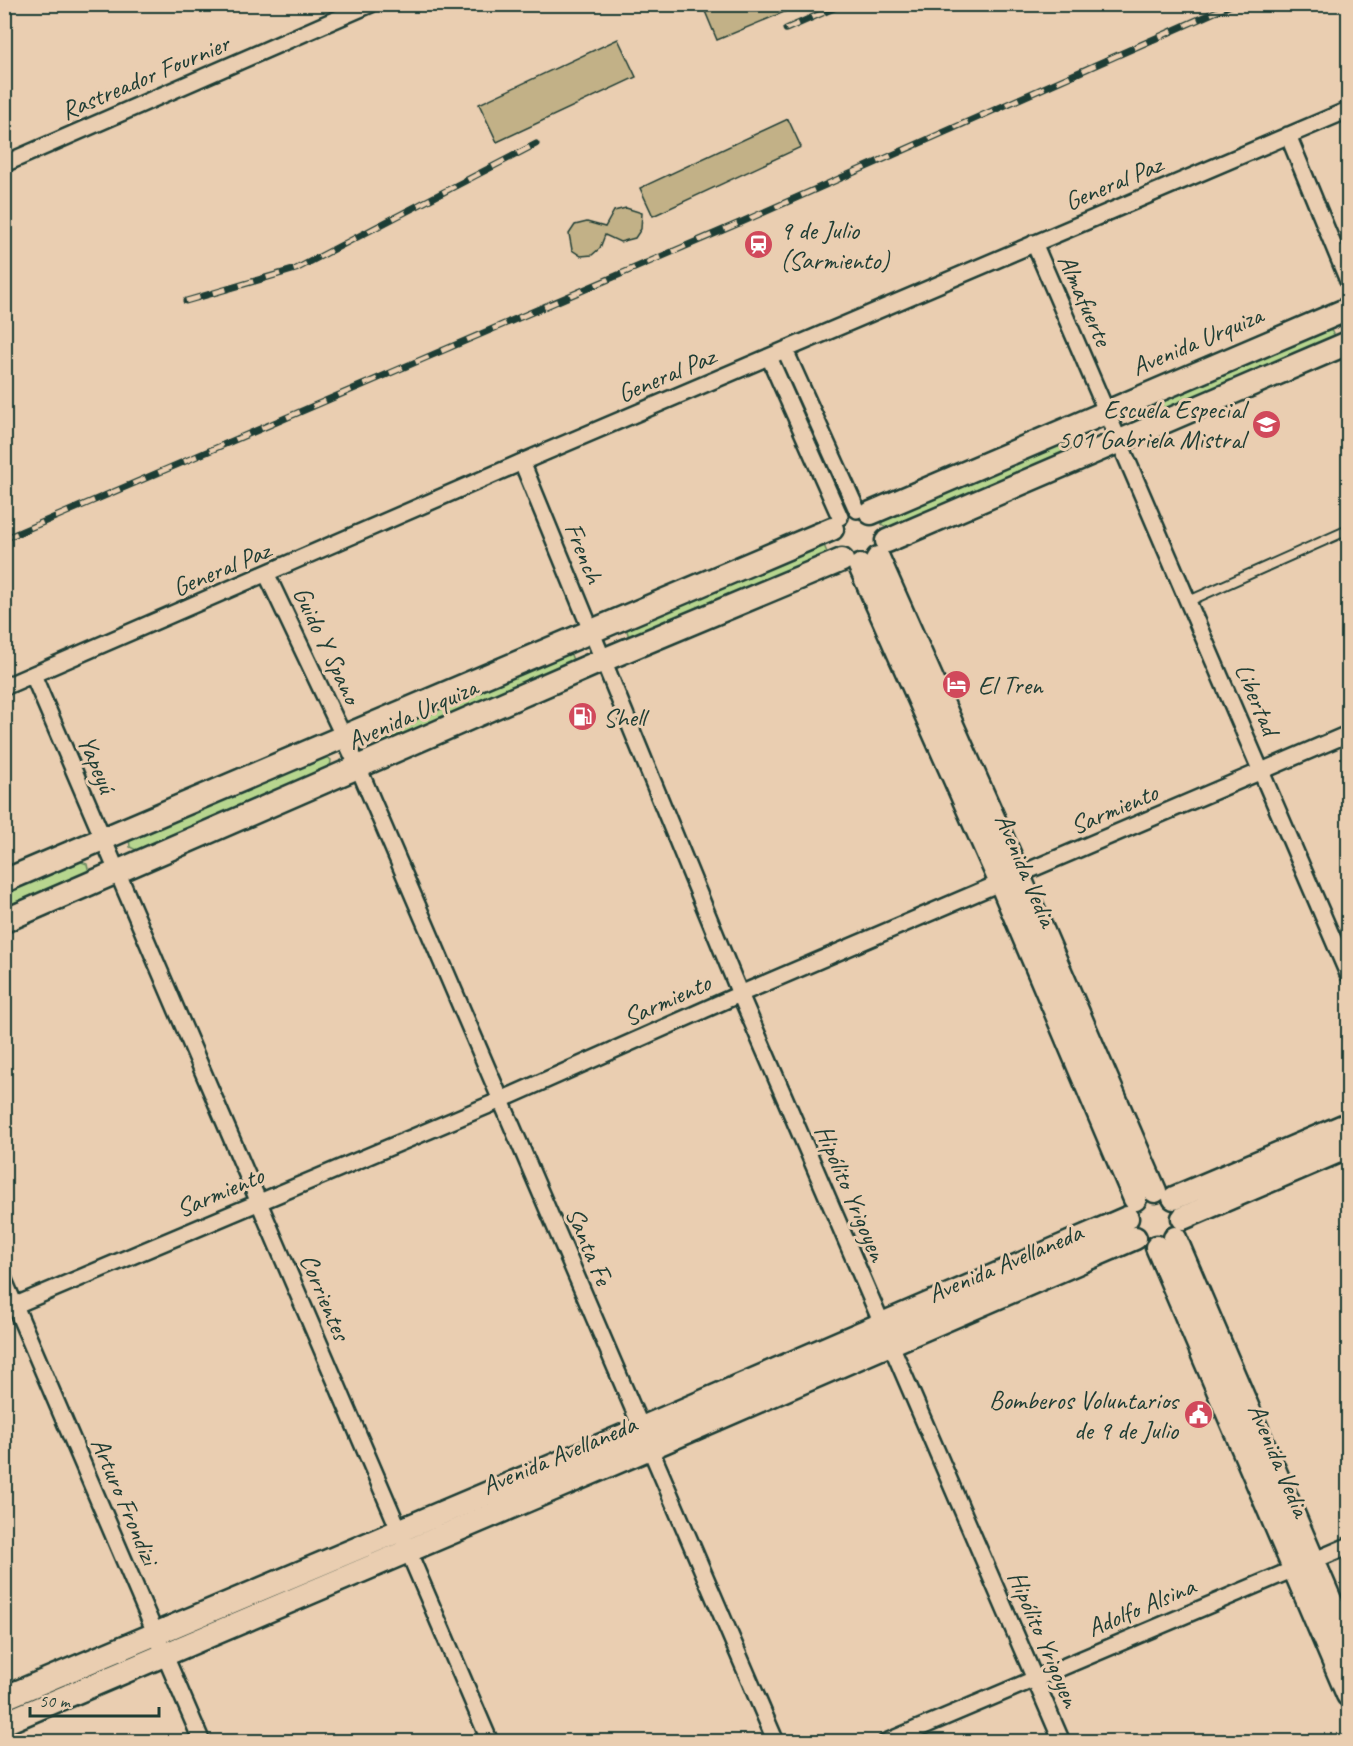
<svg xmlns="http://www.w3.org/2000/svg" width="1353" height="1746" font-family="Caveat,sans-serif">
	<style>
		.green { fill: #b7d68f; stroke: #6b8a62; stroke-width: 1.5 }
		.building { fill: #c2b187; stroke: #1f3d34; stroke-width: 1.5 }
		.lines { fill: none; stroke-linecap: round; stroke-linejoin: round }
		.lane-casing { stroke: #1f3d34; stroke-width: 12 }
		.street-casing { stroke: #1f3d34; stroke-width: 20 }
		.secondary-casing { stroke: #1f3d34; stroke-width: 27 }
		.lane { stroke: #eaceb1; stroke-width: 8 }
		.street { stroke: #eaceb1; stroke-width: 15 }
		.secondary { stroke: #eaceb1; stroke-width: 22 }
		.rail-casing { stroke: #1f3d34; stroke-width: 7 }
		.rail { stroke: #eaceb1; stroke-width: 4.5; stroke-dasharray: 14; stroke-linecap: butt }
		.labels { text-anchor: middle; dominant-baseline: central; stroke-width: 6; stroke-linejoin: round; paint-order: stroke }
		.street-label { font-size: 26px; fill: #1f3d34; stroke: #eaceb1 }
		.poi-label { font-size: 26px; fill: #1f3d34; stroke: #eaceb1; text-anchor: start }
	</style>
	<rect width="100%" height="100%" fill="#eaceb1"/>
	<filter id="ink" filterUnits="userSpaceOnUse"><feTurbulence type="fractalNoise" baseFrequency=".0167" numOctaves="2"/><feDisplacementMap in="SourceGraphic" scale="12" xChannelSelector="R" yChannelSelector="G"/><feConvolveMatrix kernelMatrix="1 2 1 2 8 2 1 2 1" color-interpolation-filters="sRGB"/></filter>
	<g filter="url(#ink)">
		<path class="green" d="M1328,328L1336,336L1136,422L1132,417L1133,411Z
			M786,370L841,493L837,494L782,371Z
			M1080,434L1084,438L1083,446L891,529L882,525L881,518Z
			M824,545L828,555L629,638L626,627Z
			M570,652L574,663L377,747L371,737Z
			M325,755L331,760L330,769L138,851L130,847L129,838Z
			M79,861L87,864L89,873L5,912V892Z"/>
		<path class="building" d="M702,4H801V5L717,40Z
			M618,39L636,77L497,142L479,104Z
			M788,119L801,147L653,216L640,188Z
			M626,208L642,213L641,229L635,238L620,242L605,235L600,248L592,255L581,256L572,250L569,234L575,225L587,222L605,227L614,211Z"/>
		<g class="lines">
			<defs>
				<path id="lane" d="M1189,601L1348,530"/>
				<path id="street" d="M1288,135L1348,281
					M4,164L371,4
					M1034,243L1348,974
					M785,350L857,510
					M769,357L840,517
					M522,462L740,994L1062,1742
					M267,575L359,769L776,1742
					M33,675L490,1742
					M4,687L522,462L1348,110
					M4,1280L202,1742
					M4,1310L501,1100L740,994L1348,734
					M886,1742L1348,1546"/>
				<path id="secondary" d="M871,513L1348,309
					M887,541L1348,343
					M878,558L1019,876L1155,1191
					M860,566L1001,883L1135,1199
					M4,881L832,529
					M4,921L601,661L842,560
					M1174,1198L1348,1124
					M1183,1218L1348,1147
					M1175,1238L1348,1642
					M1157,1247L1348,1695
					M4,1698L642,1428L1127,1218
					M4,1723L650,1448L1135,1238"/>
			</defs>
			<use href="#lane" class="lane-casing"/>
			<use href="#street" class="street-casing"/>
			<use href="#secondary" class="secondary-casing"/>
			<use href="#lane" class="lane"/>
			<use href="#street" class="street"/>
			<use href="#secondary" class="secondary"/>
			<defs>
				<path id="rail" d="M786,29L843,4
					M186,301L296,269L536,144
					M4,539L744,221L1233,4"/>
			</defs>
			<use href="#rail" class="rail-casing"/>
			<use href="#rail" class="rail"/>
		</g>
	</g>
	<defs>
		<symbol id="station-disc" viewBox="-11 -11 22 22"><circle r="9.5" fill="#d1495b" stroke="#eaceb1"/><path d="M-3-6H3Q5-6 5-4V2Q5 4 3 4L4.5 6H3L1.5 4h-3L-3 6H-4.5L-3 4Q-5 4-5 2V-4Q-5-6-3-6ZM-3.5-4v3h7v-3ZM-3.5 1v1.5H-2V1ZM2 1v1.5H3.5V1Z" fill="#fff"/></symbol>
		<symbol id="school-disc" viewBox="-11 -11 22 22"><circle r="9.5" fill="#d1495b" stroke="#eaceb1"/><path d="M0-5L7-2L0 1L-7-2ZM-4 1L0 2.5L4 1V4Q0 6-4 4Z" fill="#fff"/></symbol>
		<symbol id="hotel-disc" viewBox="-11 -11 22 22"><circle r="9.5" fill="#d1495b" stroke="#eaceb1"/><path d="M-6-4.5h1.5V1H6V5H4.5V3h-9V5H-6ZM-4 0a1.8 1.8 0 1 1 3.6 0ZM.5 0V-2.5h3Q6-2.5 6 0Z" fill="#fff"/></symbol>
		<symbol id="fuel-disc" viewBox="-11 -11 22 22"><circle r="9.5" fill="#d1495b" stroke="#eaceb1"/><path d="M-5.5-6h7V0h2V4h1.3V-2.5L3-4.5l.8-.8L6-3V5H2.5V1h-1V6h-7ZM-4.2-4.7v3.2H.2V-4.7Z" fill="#fff"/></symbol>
		<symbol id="civic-disc" viewBox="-11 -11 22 22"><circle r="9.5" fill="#d1495b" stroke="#eaceb1"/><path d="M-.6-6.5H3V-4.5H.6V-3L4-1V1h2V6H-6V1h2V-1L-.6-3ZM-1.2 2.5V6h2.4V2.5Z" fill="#fff"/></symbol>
	</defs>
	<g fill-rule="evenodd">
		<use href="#station-disc" x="742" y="228" width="33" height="33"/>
		<use href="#school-disc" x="1250" y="408" width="33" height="33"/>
		<use href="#hotel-disc" x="940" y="668" width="33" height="33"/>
		<use href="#fuel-disc" x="566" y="700" width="33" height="33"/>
		<use href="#civic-disc" x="1182" y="1398" width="33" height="33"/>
	</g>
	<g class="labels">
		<g class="street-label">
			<text transform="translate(145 77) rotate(-23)">Rastreador Fournier</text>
			<text transform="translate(1113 183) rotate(-23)">General Paz</text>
			<text transform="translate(1085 300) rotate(66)">Almafuerte</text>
			<text transform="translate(1197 341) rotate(-23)">Avenida Urquiza</text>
			<text transform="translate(666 375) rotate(-23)">General Paz</text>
			<text transform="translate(584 553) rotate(68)">French</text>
			<text transform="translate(221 569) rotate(-23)">General Paz</text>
			<text transform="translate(327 645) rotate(65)">Guido Y Spano</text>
			<text transform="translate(1257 699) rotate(67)">Libertad</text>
			<text transform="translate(412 714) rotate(-24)">Avenida Urquiza</text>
			<text transform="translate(97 764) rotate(67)">Yapeyú</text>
			<text transform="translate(1114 809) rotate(-23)">Sarmiento</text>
			<text transform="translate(1026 870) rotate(67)">Avenida Vedia</text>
			<text transform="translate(667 1000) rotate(-24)">Sarmiento</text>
			<text transform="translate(220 1192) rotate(-23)">Sarmiento</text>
			<text transform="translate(851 1193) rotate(67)">Hipólito Yrigoyen</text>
			<text transform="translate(589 1246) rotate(67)">Santa Fe</text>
			<text transform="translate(1005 1263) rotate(-23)">Avenida Avellaneda</text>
			<text transform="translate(325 1297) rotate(67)">Corrientes</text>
			<text transform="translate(559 1455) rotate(-23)">Avenida Avellaneda</text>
			<text transform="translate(1279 1460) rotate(67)">Avenida Vedia</text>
			<text transform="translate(125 1501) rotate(67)">Arturo Frondizi</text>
			<text transform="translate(1141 1607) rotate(-23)">Adolfo Alsina</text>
			<text transform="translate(1044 1639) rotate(67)">Hipólito Yrigoyen</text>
		</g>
		<g class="poi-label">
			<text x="780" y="230">9 de Julio<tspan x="780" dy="30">(Sarmiento)</tspan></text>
			<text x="1245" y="409" text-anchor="end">Escuela Especial<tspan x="1245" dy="30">501 Gabriela Mistral</tspan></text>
			<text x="978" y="685">El Tren</text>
			<text x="603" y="717">Shell</text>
			<text x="1178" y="1400" text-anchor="end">Bomberos Voluntarios<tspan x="1178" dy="30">de 9 de Julio</tspan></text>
		</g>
	</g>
	<rect width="1353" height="1746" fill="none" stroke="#eaceb1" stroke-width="24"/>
	<rect x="12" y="12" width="1329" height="1722" fill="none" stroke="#1f3d34" stroke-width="2" filter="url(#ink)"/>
	<path d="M30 1707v9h129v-9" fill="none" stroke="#1f3d34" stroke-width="3"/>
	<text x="39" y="1707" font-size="18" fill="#1f3d34" stroke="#eaceb1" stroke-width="4.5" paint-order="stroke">50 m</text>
</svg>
